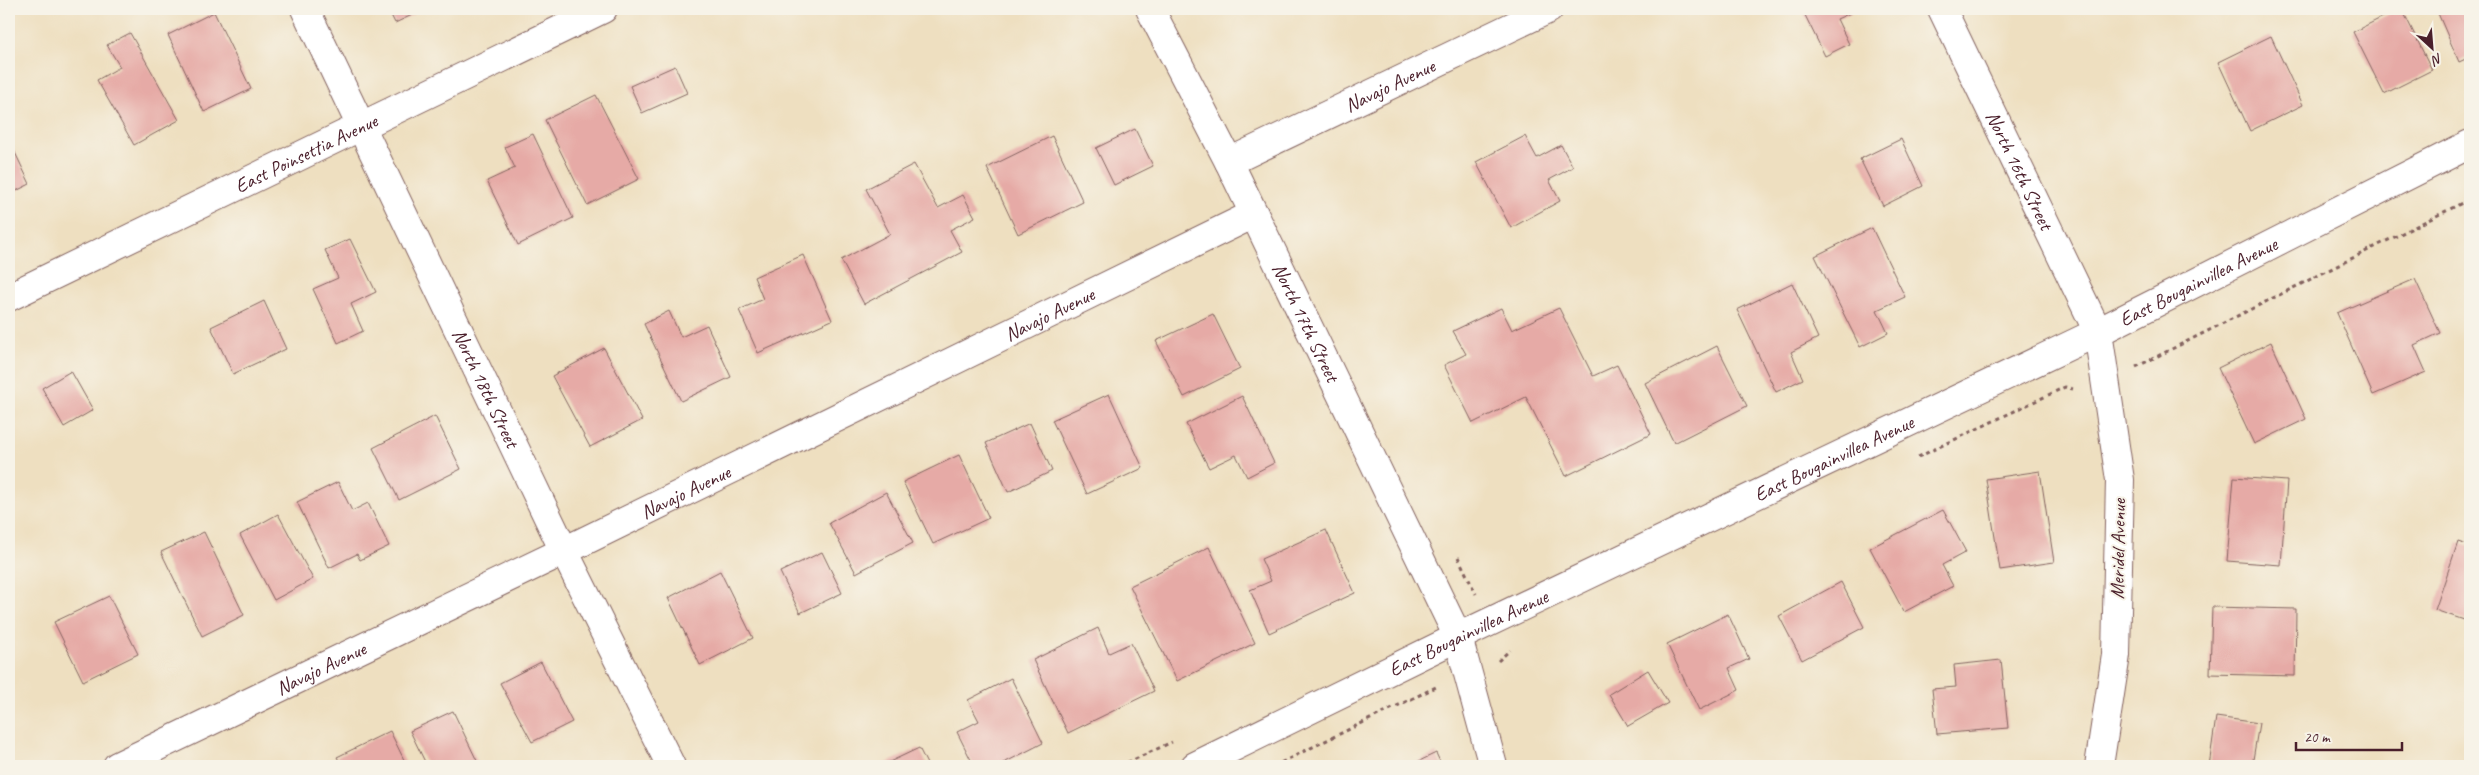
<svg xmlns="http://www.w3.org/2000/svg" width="2479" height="775" font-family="Caveat,sans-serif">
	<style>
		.building { fill: #e6aaa6 }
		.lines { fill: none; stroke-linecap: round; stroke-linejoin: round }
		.minor-casing { stroke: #83625f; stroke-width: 30 }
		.tertiary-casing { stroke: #83625f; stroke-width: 30 }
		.path { stroke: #83625f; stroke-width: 3; stroke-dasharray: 4 4; stroke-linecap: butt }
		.minor { stroke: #fff; stroke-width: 28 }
		.tertiary { stroke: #fff; stroke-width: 28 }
		.labels { text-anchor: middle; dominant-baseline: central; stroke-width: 4; stroke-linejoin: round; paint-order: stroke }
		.street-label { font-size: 20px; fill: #4a1f2b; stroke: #f7f3e8 }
	</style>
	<rect width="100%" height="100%" fill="#f7f3e8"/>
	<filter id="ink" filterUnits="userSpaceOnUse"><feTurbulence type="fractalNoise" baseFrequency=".02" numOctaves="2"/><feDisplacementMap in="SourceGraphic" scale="10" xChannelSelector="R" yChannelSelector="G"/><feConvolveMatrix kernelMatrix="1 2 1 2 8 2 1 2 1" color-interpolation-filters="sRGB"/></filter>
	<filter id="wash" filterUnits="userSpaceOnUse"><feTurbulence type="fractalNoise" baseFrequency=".0096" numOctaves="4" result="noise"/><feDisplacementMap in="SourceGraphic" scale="20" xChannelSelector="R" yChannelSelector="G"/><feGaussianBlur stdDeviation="1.12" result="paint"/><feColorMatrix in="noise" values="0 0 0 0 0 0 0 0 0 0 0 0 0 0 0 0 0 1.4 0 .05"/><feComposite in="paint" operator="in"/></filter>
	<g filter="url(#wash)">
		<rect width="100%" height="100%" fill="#eedfc0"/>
		<g id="blocks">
			<path class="building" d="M388,9H425L395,23Z
				M1802,9H1859L1837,19L1849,44L1825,56Z
				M2399,9H2402L2432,70L2384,94L2353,32Z
				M2441,9H2470V57L2459,62L2437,11Z
				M214,12L251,89L204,112L168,35Z
				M130,33L179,120L134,145L97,80L120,67L107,45Z
				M2271,36L2303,105L2250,131L2218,62Z
				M675,66L687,93L642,113L630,86Z
				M596,95L639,179L587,205L545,120Z
				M1135,129L1153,166L1114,185L1096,148Z
				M533,134L573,218L518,245L487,181L515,168L505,147Z
				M1052,136L1083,202L1018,234L987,168Z
				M1525,136L1537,158L1561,145L1573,167L1549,180L1560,201L1511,228L1476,162Z
				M1901,139L1923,186L1883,206L1860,159Z
				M9,140L30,184L10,194L9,191Z
				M914,164L938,208L963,195L975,217L950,230L962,252L864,304L841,260L890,234L866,189Z
				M1872,228L1905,297L1877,310L1888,333L1860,347L1815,256Z
				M350,239L376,292L351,304L363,331L338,343L313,289L338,278L325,250Z
				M803,255L832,320L758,353L739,310L763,299L754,277Z
				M2415,279L2440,333L2414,345L2426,372L2373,395L2337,313Z
				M1792,283L1818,338L1791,352L1803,379L1776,392L1737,310Z
				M264,301L286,349L233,374L211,327Z
				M1501,308L1512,330L1559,308L1593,376L1617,365L1651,434L1566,476L1526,397L1473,423L1444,365L1466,354L1453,331Z
				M669,311L681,337L707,325L731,377L681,401L644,324Z
				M1213,314L1240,369L1184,397L1156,341Z
				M2271,342L2306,419L2254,444L2218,368Z
				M1717,346L1747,406L1674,443L1645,383Z
				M604,348L642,420L590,447L552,376Z
				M71,371L93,410L64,427L42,388Z
				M1109,394L1143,468L1087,494L1052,420Z
				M1242,396L1274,463L1247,477L1236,455L1209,468L1186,424Z
				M435,416L461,469L399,500L373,448Z
				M1030,423L1052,471L1008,492L986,443Z
				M959,455L989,518L933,544L903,482Z
				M2040,471L2054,562L2000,570L1986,479Z
				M2234,477L2287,481L2281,565L2227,561Z
				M338,482L352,511L368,503L389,546L360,560L357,554L329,568L297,502Z
				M886,492L913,543L856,573L829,523Z
				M1943,510L1966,552L1942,565L1953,586L1904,612L1870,548Z
				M278,514L313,579L274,600L240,535Z
				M1326,530L1355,593L1269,633L1250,590L1271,581L1261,559Z
				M204,532L244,615L202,636L161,552Z
				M2458,542L2470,546V622L2435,610Z
				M1209,547L1255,643L1177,681L1130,586Z
				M822,552L842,593L800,613L780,572Z
				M720,571L753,638L700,665L668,598Z
				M1841,582L1864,627L1802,660L1779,616Z
				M109,596L138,654L83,681L54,622Z
				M2212,607L2296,609L2295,676L2210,674Z
				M1728,614L1749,659L1729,668L1739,690L1699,710L1667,644Z
				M1098,628L1109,653L1131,643L1154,691L1068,733L1033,660Z
				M2001,660L2008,728L1937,734L1932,689L1956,687L1954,665Z
				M541,662L572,722L532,742L500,683Z
				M1648,670L1668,703L1628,726L1609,694Z
				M1011,678L1043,743L998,766H974L957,732L979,721L968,700Z
				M453,711L479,765L427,766L410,731Z
				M2216,717L2259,723L2252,766H2209Z
				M390,731L407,766H342L337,757Z
				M919,748L928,766H881Z
				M1436,753L1442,766H1409Z"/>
		</g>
	</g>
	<g filter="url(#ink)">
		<use href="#blocks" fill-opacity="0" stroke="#83625f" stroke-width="1"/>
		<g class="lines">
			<defs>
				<g id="minor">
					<path id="s1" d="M305,9L564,551L671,766"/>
					<path id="s2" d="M1150,9L1229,162L1458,637L1493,766"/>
					<path id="s3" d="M1942,9L2098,332L2120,480L2116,655L2099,766"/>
					<path id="s4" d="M1229,162L1549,9"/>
					<path id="s5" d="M9,297L603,9"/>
					<path id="s6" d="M117,766L564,551L1254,214"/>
				</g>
				<g id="tertiary">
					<path id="s7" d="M1195,766L1458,637L2098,332L2470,144"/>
				</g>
			</defs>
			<use href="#minor" class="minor-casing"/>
			<use href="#tertiary" class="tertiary-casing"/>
			<path class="path" d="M2136,367L2470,199
				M1918,457L2065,387L2073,389
				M1458,557L1476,594
				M1498,661L1510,650
				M1120,766L1172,742
				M1274,766L1438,686"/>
			<use href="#minor" class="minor"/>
			<use href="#tertiary" class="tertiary"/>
		</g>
	</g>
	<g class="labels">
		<g class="street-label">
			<text stroke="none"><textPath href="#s4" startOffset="178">Navajo Avenue</textPath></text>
			<text stroke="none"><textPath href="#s5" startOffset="330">East Poinsettia Avenue</textPath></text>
			<text stroke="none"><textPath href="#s3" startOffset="179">North 16th Street</textPath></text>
			<text stroke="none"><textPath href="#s7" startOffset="1114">East Bougainvillea Avenue</textPath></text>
			<text stroke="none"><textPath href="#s6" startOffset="1036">Navajo Avenue</textPath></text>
			<text stroke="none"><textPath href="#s2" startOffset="350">North 17th Street</textPath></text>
			<text stroke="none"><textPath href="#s1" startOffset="420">North 18th Street</textPath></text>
			<text stroke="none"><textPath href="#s7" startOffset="709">East Bougainvillea Avenue</textPath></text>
			<text stroke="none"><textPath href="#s6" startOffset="631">Navajo Avenue</textPath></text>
			<text transform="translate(2118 549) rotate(-89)">Meridel Avenue</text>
			<text stroke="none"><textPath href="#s7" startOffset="304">East Bougainvillea Avenue</textPath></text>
			<text stroke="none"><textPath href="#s6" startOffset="226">Navajo Avenue</textPath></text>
		</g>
	</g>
	<rect width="2479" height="775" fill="none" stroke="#f7f3e8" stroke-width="30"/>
	<g transform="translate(2432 48) rotate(154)" stroke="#f7f3e8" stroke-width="4" paint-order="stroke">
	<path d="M0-4L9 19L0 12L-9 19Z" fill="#4a1f2b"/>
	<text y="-8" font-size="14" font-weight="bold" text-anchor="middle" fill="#4a1f2b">N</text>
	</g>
	<path d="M2296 742v8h106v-8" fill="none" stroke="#4a1f2b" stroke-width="2.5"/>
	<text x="2304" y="742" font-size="15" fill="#4a1f2b" stroke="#f7f3e8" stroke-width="4" paint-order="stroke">20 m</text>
</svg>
